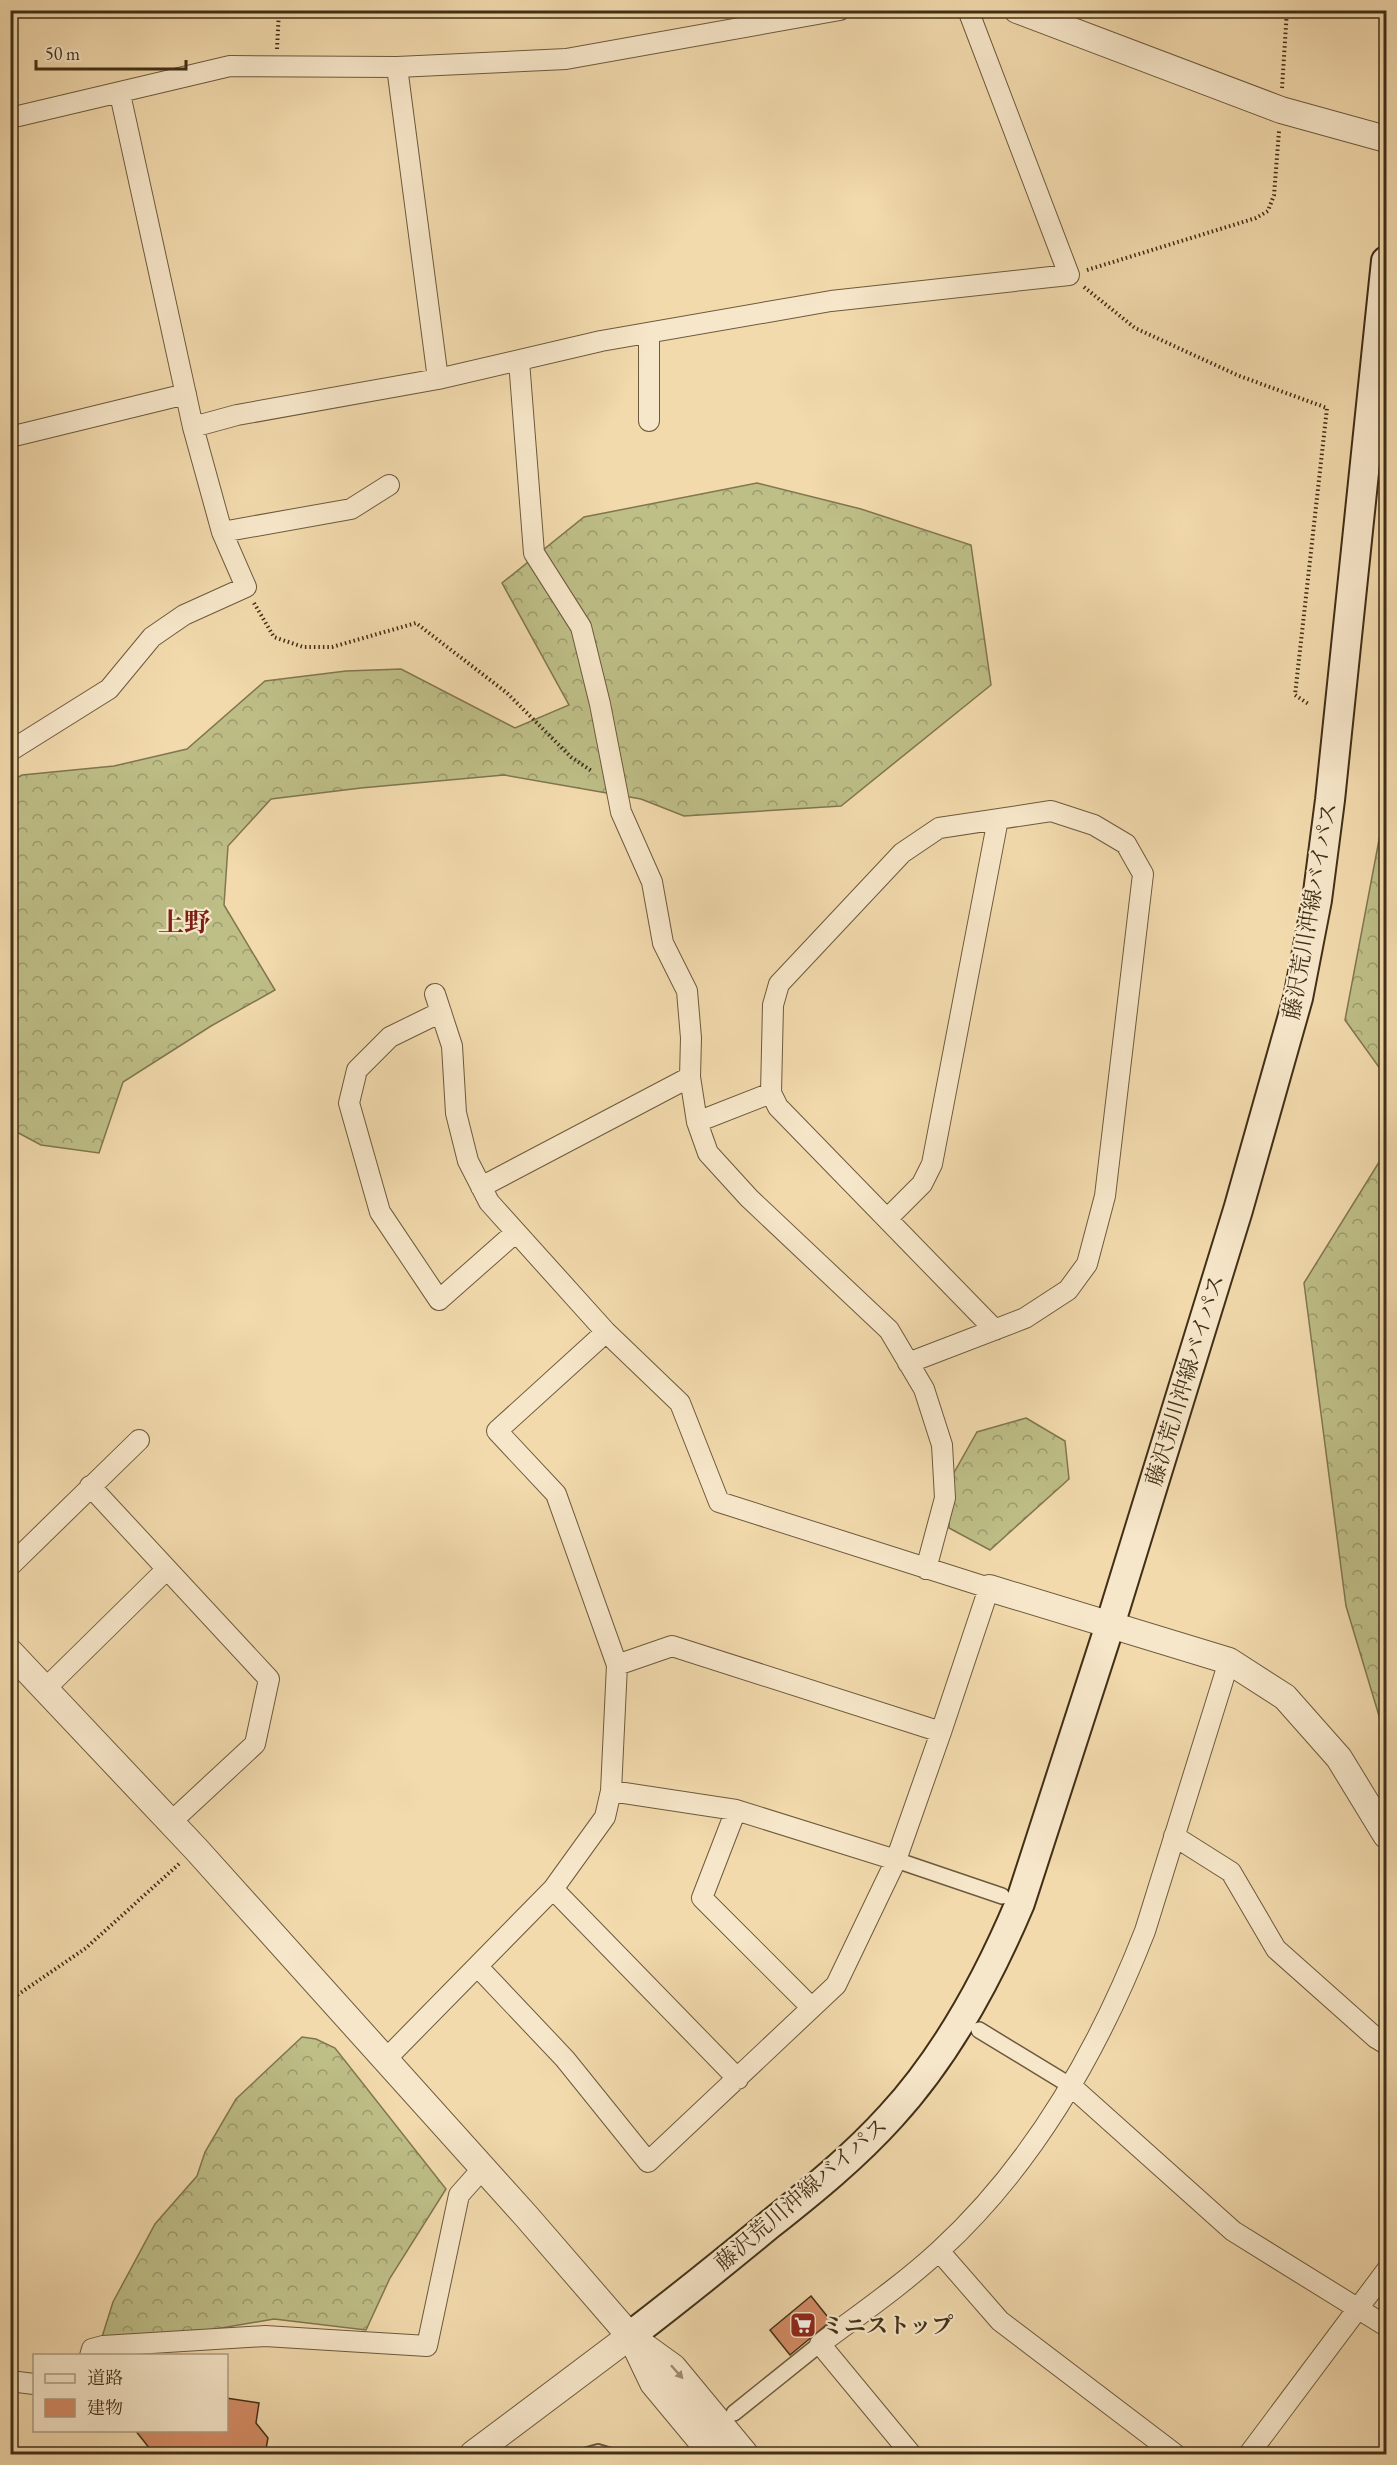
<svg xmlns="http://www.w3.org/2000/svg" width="1397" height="2465" font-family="'EB Garamond','Noto Serif JP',serif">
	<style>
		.forest { fill: url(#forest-crowns); stroke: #80764f; stroke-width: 1.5 }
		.building { fill: #d58c65; stroke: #412f17; stroke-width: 1.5 }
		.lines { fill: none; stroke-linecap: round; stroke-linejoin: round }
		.service-casing { stroke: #6d5a3c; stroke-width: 14 }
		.pedestrian-casing { stroke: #6d5a3c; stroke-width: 18 }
		.minor-casing { stroke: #6d5a3c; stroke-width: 22 }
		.tertiary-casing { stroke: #6d5a3c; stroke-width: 28 }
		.secondary-casing { stroke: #412f17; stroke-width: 32 }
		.path { stroke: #412f17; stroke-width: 4; stroke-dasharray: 1.5 3; stroke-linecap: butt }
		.service { stroke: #f7e7ca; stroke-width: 10 }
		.pedestrian { stroke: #f7e7ca; stroke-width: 15 }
		.minor { stroke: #f7e7ca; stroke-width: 20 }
		.tertiary { stroke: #f7e7ca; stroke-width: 26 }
		.secondary { stroke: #f7e7ca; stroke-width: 28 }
		.oneway { fill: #9c8b70 }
		.labels { text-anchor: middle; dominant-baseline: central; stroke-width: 4.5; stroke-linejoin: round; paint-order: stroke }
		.street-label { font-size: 22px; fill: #412f17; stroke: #f7e7ca }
		.poi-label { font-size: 22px; font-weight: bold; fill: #412f17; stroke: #f7e7ca; text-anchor: start }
		.quarter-label { font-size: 26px; font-weight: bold; fill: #7a1f14; stroke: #f7e7ca }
	</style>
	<defs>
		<pattern id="forest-crowns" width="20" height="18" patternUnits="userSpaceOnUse" patternTransform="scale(1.5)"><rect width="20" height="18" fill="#bebe87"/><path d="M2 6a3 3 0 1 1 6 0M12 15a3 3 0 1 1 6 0" fill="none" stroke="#9c9b6d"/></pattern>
	</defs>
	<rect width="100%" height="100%" fill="#f2daad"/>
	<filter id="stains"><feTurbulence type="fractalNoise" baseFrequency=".00333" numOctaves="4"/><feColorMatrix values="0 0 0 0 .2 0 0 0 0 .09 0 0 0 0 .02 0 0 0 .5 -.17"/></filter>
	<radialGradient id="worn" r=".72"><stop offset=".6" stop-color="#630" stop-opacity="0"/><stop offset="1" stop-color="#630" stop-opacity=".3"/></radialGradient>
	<path class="forest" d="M757,483L861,509L971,545L991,685L841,806L684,816L641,799L504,775L361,788L271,799L228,846L224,905L275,990L211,1026L123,1082L99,1153L41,1145L11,1129L10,782L22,775L114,766L187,749L265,681L346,671L401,669L515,728L569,705L502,583L584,517Z
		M1385,808L1386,809V1077L1345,1020Z
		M1386,1151V1739L1346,1606L1304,1283Z
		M1026,1418L1065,1441L1069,1479L990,1550L949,1528L951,1478L977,1432Z
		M302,2037L316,2039L335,2048L446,2189L390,2278L366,2330L274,2319L210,2330L102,2337L113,2302L155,2224L197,2176L205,2152L236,2099Z"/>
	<path class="building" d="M811,2296L831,2321L790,2355L770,2330Z
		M226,2398L259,2403L256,2423L268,2438L265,2454H154L135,2430H226Z"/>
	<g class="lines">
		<defs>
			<path id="service" d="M584,2454L598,2450L611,2454"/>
			<path id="pedestrian" d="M896,1860L1002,1896
				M979,2030L1071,2086
				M734,2413L820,2344"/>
			<path id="minor" d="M397,67L438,379
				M10,118L230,66L397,67L566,59L840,10
				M649,333V421
				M519,361L534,553L581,627L600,704L621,812L652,882L663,943L687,991L691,1038L690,1077L697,1122L708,1153L749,1198L889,1330L924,1389L942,1445L945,1498L926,1569
				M193,427L237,415L438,379L601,341L831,301L1069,275L968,10
				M10,437L186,394
				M222,532L351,509L389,485
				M10,751L109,689L152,637L184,615L246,587L222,532L193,427L120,94
				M435,994L452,1046L456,1113L468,1161L489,1202L606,1332L680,1403L719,1502L989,1588L941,1732L896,1860L836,1985L648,2162L565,2059L478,1967
				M441,1012L390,1037L357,1070L349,1103L380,1212L439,1300L516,1232
				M697,1122L771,1093
				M481,1187L690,1077
				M887,1219L922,1184L932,1164L998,819
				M908,1363L1025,1318L1068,1290L1087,1264L1105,1196L1143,874L1126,844L1094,825L1051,811L939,828L902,853L779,984L773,1005L771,1093L778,1107L995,1330
				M90,1486L269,1679L255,1744L171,1822
				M10,1566L139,1440
				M617,1665L672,1646L941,1732
				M46,1688L167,1569
				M611,1791L736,1810L896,1860
				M736,1810L702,1898L811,2007
				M1174,1836L1231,1872L1276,1949L1376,2038L1386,2044
				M553,1889L738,2079
				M385,2060L553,1889L605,1817L611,1791L617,1665L556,1494L497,1431L606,1332
				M1071,2086L1233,2231L1386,2326
				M939,2251L1000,2321L1175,2454
				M90,2356L92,2349L103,2346L265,2336L427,2346L459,2195L483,2168
				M10,2381L34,2384
				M911,2454L820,2344C860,2314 902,2285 939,2251C1034,2164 1099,2049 1145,1931L1229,1661
				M1249,2454L1386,2271"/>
			<path id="tertiary" d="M1017,10L1281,110L1386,139
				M989,1588L1229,1661L1285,1697L1339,1758L1386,1835
				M10,1652L196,1849L527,2217L630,2336L673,2367L745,2454
				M632,2339L653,2383L712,2454
				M473,2454L630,2336"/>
			<path id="secondary" d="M630,2336C677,2300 723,2263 769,2225C812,2191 854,2157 891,2116C948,2054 988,1979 1020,1903L1110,1625L1238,1210L1298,998L1317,900L1330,800L1386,261"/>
		</defs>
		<use href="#service" class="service-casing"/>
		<use href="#pedestrian" class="pedestrian-casing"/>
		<use href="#minor" class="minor-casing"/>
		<use href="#tertiary" class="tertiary-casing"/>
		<use href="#secondary" class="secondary-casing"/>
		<path class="path" d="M277,49L279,10
			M1282,88L1287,10
			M1087,270L1256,218L1268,211L1274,195L1279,131
			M1084,287L1135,328L1237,375L1327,408L1295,695L1310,705
			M254,603L274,637L303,647H332L416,623L507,693L571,757L593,772
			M1382,722L1386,720
			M10,2000L86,1948L180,1863"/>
		<use href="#service" class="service"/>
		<use href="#pedestrian" class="pedestrian"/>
		<use href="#minor" class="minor"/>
		<use href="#tertiary" class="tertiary"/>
		<use href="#secondary" class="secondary"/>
	</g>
	<defs><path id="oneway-solid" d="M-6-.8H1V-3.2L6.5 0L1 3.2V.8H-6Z" transform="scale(1.5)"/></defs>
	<use class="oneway" href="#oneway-solid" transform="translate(677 2372) rotate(48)"/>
	<defs>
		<symbol id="supermarket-square" viewBox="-11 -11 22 22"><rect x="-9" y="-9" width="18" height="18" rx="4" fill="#8f2418" stroke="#f7e7ca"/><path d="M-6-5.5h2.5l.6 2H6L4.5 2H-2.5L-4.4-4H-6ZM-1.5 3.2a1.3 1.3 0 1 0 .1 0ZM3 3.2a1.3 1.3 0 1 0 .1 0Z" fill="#fff"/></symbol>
	</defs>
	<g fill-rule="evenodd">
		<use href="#supermarket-square" x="788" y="2310" width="30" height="30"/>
	</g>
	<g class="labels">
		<g class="street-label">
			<text transform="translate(1310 911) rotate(-80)">藤沢荒川沖線バイパス</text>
			<text transform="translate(1185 1380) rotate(-73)">藤沢荒川沖線バイパス</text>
			<text transform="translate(801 2194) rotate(-41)">藤沢荒川沖線バイパス</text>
		</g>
		<g class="poi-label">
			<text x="822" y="2325">ミニストップ</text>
		</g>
		<g class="quarter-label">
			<text x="184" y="922">上野</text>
		</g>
	</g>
	<rect width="1397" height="2465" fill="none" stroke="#f2daad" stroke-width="36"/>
	<rect x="12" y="12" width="1373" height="2441" fill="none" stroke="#412f17" stroke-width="3"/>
	<rect x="18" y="18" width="1361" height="2429" fill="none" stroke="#412f17" stroke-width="1.5"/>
	<rect x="33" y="2354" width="195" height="78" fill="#f7e7ca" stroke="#ae9d82" stroke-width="1.5"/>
	<rect x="45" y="2374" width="30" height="9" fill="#f7e7ca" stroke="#ae9d82" stroke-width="1.5"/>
	<text x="87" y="2384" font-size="18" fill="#412f17">道路</text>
	<rect x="45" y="2399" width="30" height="18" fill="#d58c65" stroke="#ae9d82" stroke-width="1.5"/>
	<text x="87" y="2414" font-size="18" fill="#412f17">建物</text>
	<path d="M36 60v9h150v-9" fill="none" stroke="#412f17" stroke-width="3"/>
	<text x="45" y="60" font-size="18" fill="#412f17" stroke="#f7e7ca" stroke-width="4.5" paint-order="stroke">50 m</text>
	<rect width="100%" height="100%" filter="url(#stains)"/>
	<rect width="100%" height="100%" fill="url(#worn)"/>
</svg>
